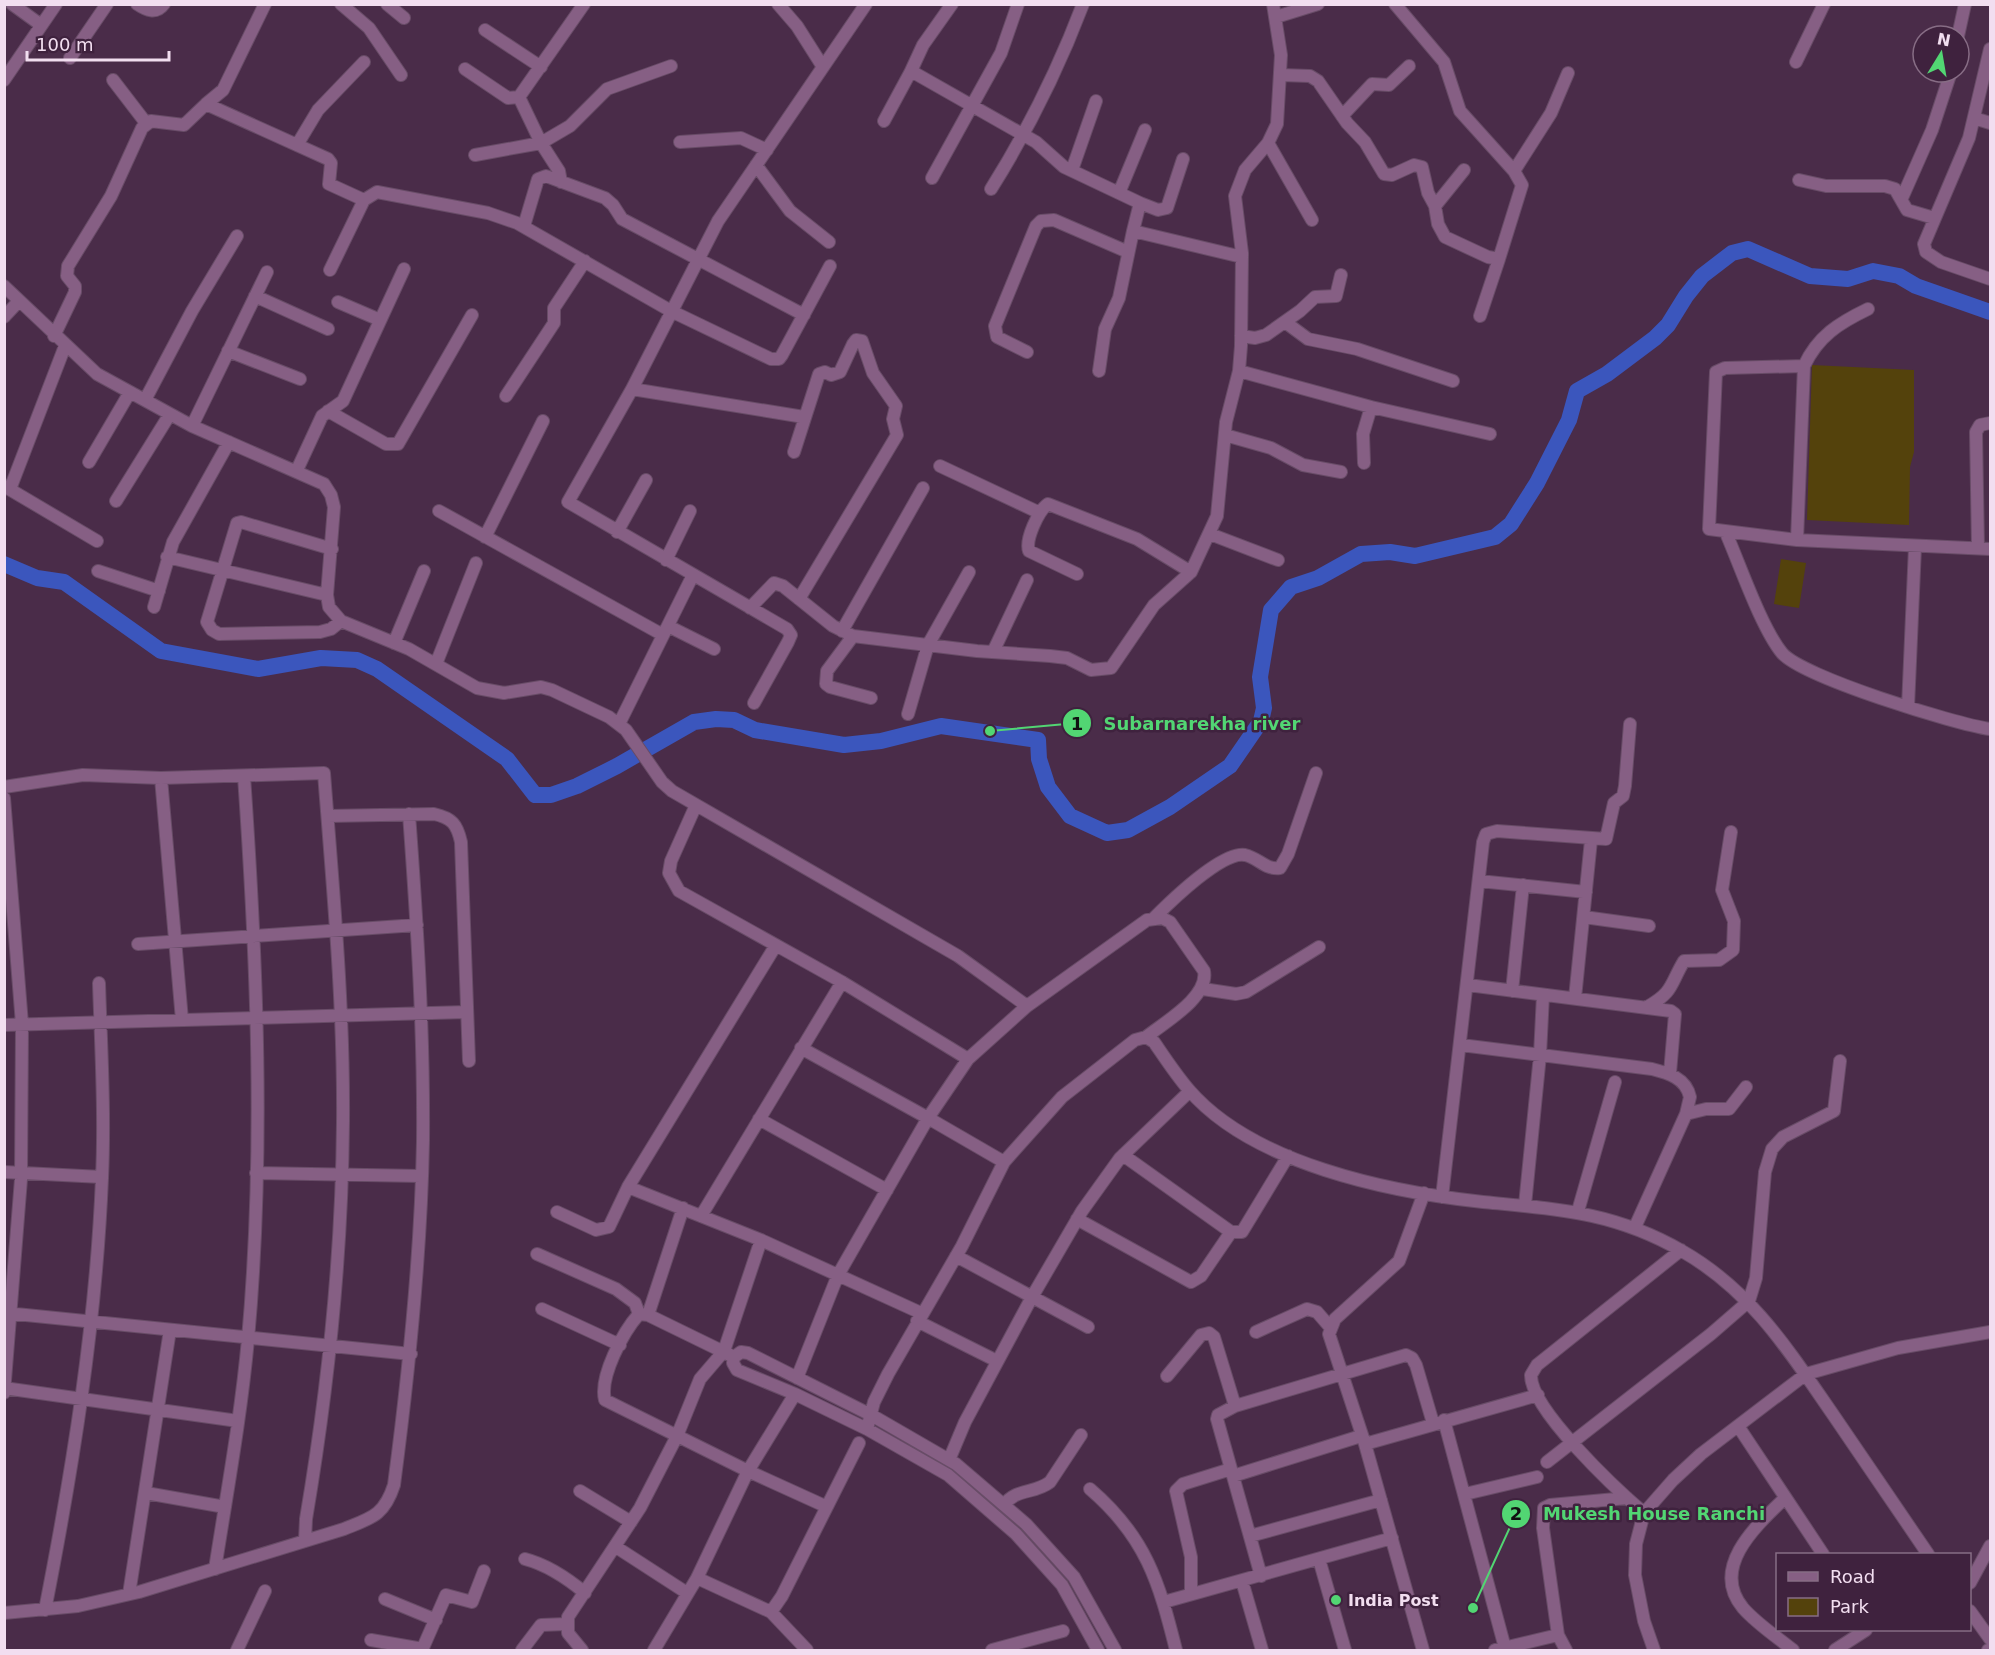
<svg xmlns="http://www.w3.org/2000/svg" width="1995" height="1655" font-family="'DejaVu Sans',sans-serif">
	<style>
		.green { fill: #54420c }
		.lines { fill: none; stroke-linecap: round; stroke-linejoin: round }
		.river { stroke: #3b56bd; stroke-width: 16 }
		.minor-casing { stroke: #684c67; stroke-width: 14 }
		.minor { stroke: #865f84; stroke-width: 12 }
		.poi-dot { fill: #52d673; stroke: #3f223e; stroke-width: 2 }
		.labels { text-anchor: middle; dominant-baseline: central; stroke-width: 5; stroke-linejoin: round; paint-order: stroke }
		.poi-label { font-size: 16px; font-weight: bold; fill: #f2def0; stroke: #3f223e; text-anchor: start }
		.leader { fill: none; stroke: #52d673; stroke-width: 2 }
		.callout-dot { fill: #52d673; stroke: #3f223e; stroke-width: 2 }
		.mark-label { font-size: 18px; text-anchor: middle; font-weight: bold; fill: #111 }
		.callout-label { font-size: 18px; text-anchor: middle; font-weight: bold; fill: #52d673; stroke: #3f223e; stroke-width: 5; stroke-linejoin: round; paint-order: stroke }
	</style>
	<rect width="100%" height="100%" fill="#4a2c49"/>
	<path class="green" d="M1812,365L1914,370V452L1910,467L1909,525L1807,520Z
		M1781,559L1806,563L1799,608L1774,604Z"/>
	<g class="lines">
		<path class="river" d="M4,564L37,578L64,582L161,651L258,669L321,658L357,660L377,669L507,759L535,795H551L577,786L617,766L694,722L716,719L734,720L755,730L844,745L881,741L941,726L1038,740L1039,759L1048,787L1070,816L1107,833L1128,830L1170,807L1230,766L1261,721L1264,708L1260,677L1271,610L1291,587L1318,578L1361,554L1390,552L1415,556L1495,537L1511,524L1537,483L1569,420L1577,391L1607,374L1655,338L1668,325L1686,296L1702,276L1732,253L1748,249L1810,276L1848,279L1873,271L1899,276L1916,286L1990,312"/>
		<defs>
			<path id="minor" d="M12,4L41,25
				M137,4C146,10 156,15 164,4
				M265,4L223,90L206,104L328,159L331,163L329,184L364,200
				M341,4L369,28L401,75
				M387,4L404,18
				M778,4L797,26L823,67
				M952,4L923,45L911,71L1036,142L1064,167L1140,203L1133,231L1242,257
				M1395,4L1444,62L1460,111L1514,171
				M1276,17L1318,4
				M485,30L541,67
				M1958,36L1965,4
				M1990,49L1969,138L1924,244L1926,252L1941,262L1990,279
				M70,58L107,4
				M1796,62L1824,4
				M465,69L508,98L519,97
				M1281,75L1310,76L1318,81L1347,123L1365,142L1384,174L1392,175L1414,165L1422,167L1428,193L1435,206L1438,224L1445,237L1488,257L1499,259L1522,185L1514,171L1551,113L1568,73
				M4,80L56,4
				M113,80L146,123
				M1342,116L1372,84L1389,85L1409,66
				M1974,118L1990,123
				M884,121L911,71
				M680,142L741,138L767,150
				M1268,143L1312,220
				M297,145L318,110L364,62
				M475,155L541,143L570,126L607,89L671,66
				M756,165L790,211L829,242
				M1072,170L1096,101
				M932,178L1001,53L1018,4
				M1799,180L1826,186H1885L1895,189L1907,210L1934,218
				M561,182L559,171L541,143L519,97L584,4
				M991,189C1028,130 1058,70 1083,4
				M1119,193L1145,130
				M1902,198L1932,130L1951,72
				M1140,203L1158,210L1167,208L1183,159
				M1435,206L1464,170
				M524,226L538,179L546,176L605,198L613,205L622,219L804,315
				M330,270L364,200L377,192L488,213L517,223L671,311L771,359H779L782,355L830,266
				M4,286L97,374L192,426L324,484L331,495L334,507L327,595L329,607L341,621L409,649L477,688L504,693L541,687L552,690L609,717L626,730L662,782L672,791L958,956L1027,1006L968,1059L928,1118L1004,1162
				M255,296L328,329
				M338,302L380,320
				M1480,316L1499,259
				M4,317L19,301
				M1285,322L1308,339L1357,349L1453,381
				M54,336L75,292V286L67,276L68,266L111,196L142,128L151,121L184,125L206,104
				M1241,336L1255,338L1266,335L1300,311L1315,297L1336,296L1341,275
				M228,351L300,379
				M1027,352L997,337L995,326L1036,226L1041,221L1054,220L1128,252
				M1804,366L1725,368L1716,372L1709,529L1797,540L1990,549
				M1099,371L1105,329L1119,298L1133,231
				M1239,371L1371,407L1490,434
				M632,389L804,417
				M506,396L554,323V308L585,261
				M145,400L192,311L237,236
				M328,411L386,444H398L472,315
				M192,426L267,272
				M1225,435L1271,448L1303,465L1341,472
				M794,452L819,374L825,372L831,375L840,372L853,344L856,340L862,341L873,373L896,406L893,419L897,435L799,599
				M89,462L130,392
				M1364,463L1363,434L1371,407
				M940,466L1040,513
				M297,470L322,416L343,401L404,269
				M4,486L97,541
				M10,489L65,346
				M116,501L170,414
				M439,511L663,635
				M617,532L646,480
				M1726,533C1740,565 1761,627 1782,653C1802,677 1955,724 1990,729
				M1210,534L1278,560
				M485,537L543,421
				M1797,540L1804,366C1818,336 1839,323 1868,309
				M1978,548L1976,432L1980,425L1990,423
				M332,549L241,522L237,523L207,622L212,630L219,634L320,632L331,629L341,621
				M167,557L327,595
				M666,560L690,511
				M98,571L159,591
				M1077,574L1029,551C1025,540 1038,511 1048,504L1137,539L1191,572
				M154,607L173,542L229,442
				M750,608L774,583L783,586L833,626L853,636L977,651L1050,656L1067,658L1091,670L1111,668L1154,605L1191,572L1217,516L1226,422L1239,371L1241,346L1242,253L1235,196L1245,170L1268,143L1277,124L1281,55L1273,4
				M668,626L714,649
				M842,631L923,488
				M853,636L827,671L826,684L830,687L871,698
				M394,643L424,571
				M993,652L1027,580
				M436,664L476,563
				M754,703L788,642L791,635L787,629L568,502L632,389L718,221L866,4
				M1908,707L1915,547
				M908,714L928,645L969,572
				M619,724L693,575
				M161,778L324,773C333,889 344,1006 343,1122C342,1254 328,1389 306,1519L305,1541
				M4,787L83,775L161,778L182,1020
				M4,798L22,1024L21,1179L4,1393
				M696,805L671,861L669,873L679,891L842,982L968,1059
				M328,816L434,814C452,818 457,824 461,842L469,1061
				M1479,881L1586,892
				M1584,917L1649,926
				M1154,918C1171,901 1222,851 1245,855C1259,858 1265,870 1280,868L1288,854L1316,773
				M138,944L417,925
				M1468,985L1671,1011L1675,1014L1670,1073
				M1203,989L1236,994L1246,992L1319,947
				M1512,991L1523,885
				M1575,998L1591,840
				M1027,1006L1147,920L1162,918L1170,922L1204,971C1209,997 1165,1022 1146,1037
				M1647,1007C1674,992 1670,984 1684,961L1719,960L1733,950L1734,921L1722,890L1731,832
				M4,1025L467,1012
				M1461,1045L1652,1069C1668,1073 1686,1078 1690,1097L1686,1114L1635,1227
				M1686,1114L1706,1109H1729L1746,1087
				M759,1119L887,1190
				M1123,1155L1231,1232H1242L1288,1156
				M4,1172L102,1177
				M256,1173L421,1176
				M628,1187L761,1240L921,1313
				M1442,1197L1483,842L1486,834L1497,831L1606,839L1614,803L1623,796L1625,786L1630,724
				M1525,1205L1540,1055L1543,995
				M1578,1211L1615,1082
				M557,1212L596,1230L609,1227L628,1187L776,945
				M701,1216L842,982
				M1077,1219L1191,1282L1201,1276L1231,1232
				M537,1254L616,1289L635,1303L639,1314
				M956,1256L1088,1327
				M542,1309L620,1345
				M6,1313L411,1354
				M648,1315L683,1208
				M917,1321L997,1361
				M1256,1332L1307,1309L1317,1312L1330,1327
				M730,1355L648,1315L639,1314C623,1332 599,1377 605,1400L748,1471L825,1506
				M734,1357L741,1352L748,1353L873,1416L956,1464L1026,1524L1074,1577L1115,1650
				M734,1357L733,1363L737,1370L795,1394L867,1429L948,1475L1016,1534L1062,1585L1098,1650
				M1167,1376L1201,1335L1209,1333L1214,1337L1235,1406
				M797,1378L838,1275L928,1118L801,1048
				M4,1388L238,1421
				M1444,1420L1505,1648
				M1738,1426L1823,1554
				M867,1429L874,1402L888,1374L962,1246L1004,1162L1062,1097L1135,1040L1146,1037L1154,1042C1165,1058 1176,1075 1189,1090C1253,1164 1389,1192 1483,1202C1557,1209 1615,1212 1682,1251C1752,1291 1789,1351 1834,1416C1865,1462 1897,1508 1928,1554
				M1365,1444L1329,1334L1335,1319L1399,1261L1424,1193
				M949,1460L965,1422L1032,1297L1082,1211L1120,1158L1190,1091
				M1547,1462L1711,1334L1749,1301L1756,1278L1765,1172L1772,1149L1783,1137L1834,1111L1840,1061
				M1233,1476L1361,1436
				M1090,1489C1146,1537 1159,1582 1176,1650
				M580,1491L631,1522
				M146,1493L225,1507
				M1465,1494L1537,1477
				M1785,1498C1758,1524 1709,1567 1743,1608C1757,1624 1777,1637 1793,1650
				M1004,1505C1016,1488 1035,1494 1050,1482L1081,1435
				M1644,1513C1617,1490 1530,1409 1531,1375L1537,1365L1681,1250
				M1250,1536L1381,1500
				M616,1547L687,1593
				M525,1559C548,1565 567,1578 585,1593
				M1319,1559L1345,1650
				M215,1569C227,1492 241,1416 248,1339C265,1151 257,963 244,776
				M1261,1576L1217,1419L1218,1415L1235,1406L1406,1355L1412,1358L1416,1365L1433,1423
				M697,1578L771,1612L807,1650
				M1242,1581L1262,1650
				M1970,1583L1990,1546
				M129,1594L170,1330
				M1191,1594V1557L1176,1491L1183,1484L1231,1469
				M385,1599L436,1620
				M1164,1602L1392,1538
				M45,1610C73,1467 96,1324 102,1178C105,1113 101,1047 99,983
				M1970,1611L1990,1639
				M771,1612L782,1596L859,1443
				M4,1613L78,1606L139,1592L344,1529C371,1518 384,1516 394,1485C409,1371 421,1256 423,1141C424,1032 417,923 409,814
				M1558,1635L1543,1528L1544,1508L1550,1505L1627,1498
				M371,1640L423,1649
				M237,1650L265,1591
				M422,1650L446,1595L472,1602L484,1571
				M522,1650L541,1625L566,1624
				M582,1650L568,1633V1617L640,1508L677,1436L700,1379L724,1351L761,1240
				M654,1650L697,1578L748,1471L795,1394
				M992,1650L1063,1631
				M1423,1650L1365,1444L1538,1395
				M1495,1650L1558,1635L1566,1650
				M1654,1650L1644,1621L1635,1575L1636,1544L1644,1513L1673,1480L1701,1454L1806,1374L1898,1348L1990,1332
				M1835,1650L1866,1630
				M1988,1650L1990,1649"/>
		</defs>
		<use href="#minor" class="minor-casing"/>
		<use href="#minor" class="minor"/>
	</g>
	<circle class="poi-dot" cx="1336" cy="1600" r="6"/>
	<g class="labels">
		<g class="poi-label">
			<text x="1348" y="1600">India Post</text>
		</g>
	</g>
	<path class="leader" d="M990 731L1077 723M1473 1608L1516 1514"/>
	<g class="callout-dot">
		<circle cx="990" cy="731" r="6"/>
		<circle cx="1473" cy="1608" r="6"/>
		<circle cx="1077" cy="723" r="15"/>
		<circle cx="1516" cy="1514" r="15"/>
	</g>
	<g class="mark-label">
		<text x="1077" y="730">1</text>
		<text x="1516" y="1520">2</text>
	</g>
	<g class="callout-label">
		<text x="1202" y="730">Subarnarekha river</text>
		<text x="1654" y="1520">Mukesh House Ranchi</text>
	</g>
	<rect width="1995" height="1655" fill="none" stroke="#f2def0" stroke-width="12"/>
	<rect x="1776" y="1553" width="195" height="78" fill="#3f223e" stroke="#876d85" stroke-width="1.5"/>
	<rect x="1788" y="1572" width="30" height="9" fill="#865f84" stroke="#876d85" stroke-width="1.5"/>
	<text x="1830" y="1583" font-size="18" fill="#f2def0">Road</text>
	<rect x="1788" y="1598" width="30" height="18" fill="#54420c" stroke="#876d85" stroke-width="1.5"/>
	<text x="1830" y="1613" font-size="18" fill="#f2def0">Park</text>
	<g transform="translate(1941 54) rotate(11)"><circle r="28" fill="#3f223e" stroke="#876d85" stroke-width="1.5"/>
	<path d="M0-4.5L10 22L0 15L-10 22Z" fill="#52d673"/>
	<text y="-9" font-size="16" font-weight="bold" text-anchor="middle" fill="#f2def0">N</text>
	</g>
	<path d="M27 51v9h142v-9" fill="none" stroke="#f2def0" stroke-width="3"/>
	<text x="36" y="51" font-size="18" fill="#f2def0" stroke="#3f223e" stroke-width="4.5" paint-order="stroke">100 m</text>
</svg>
